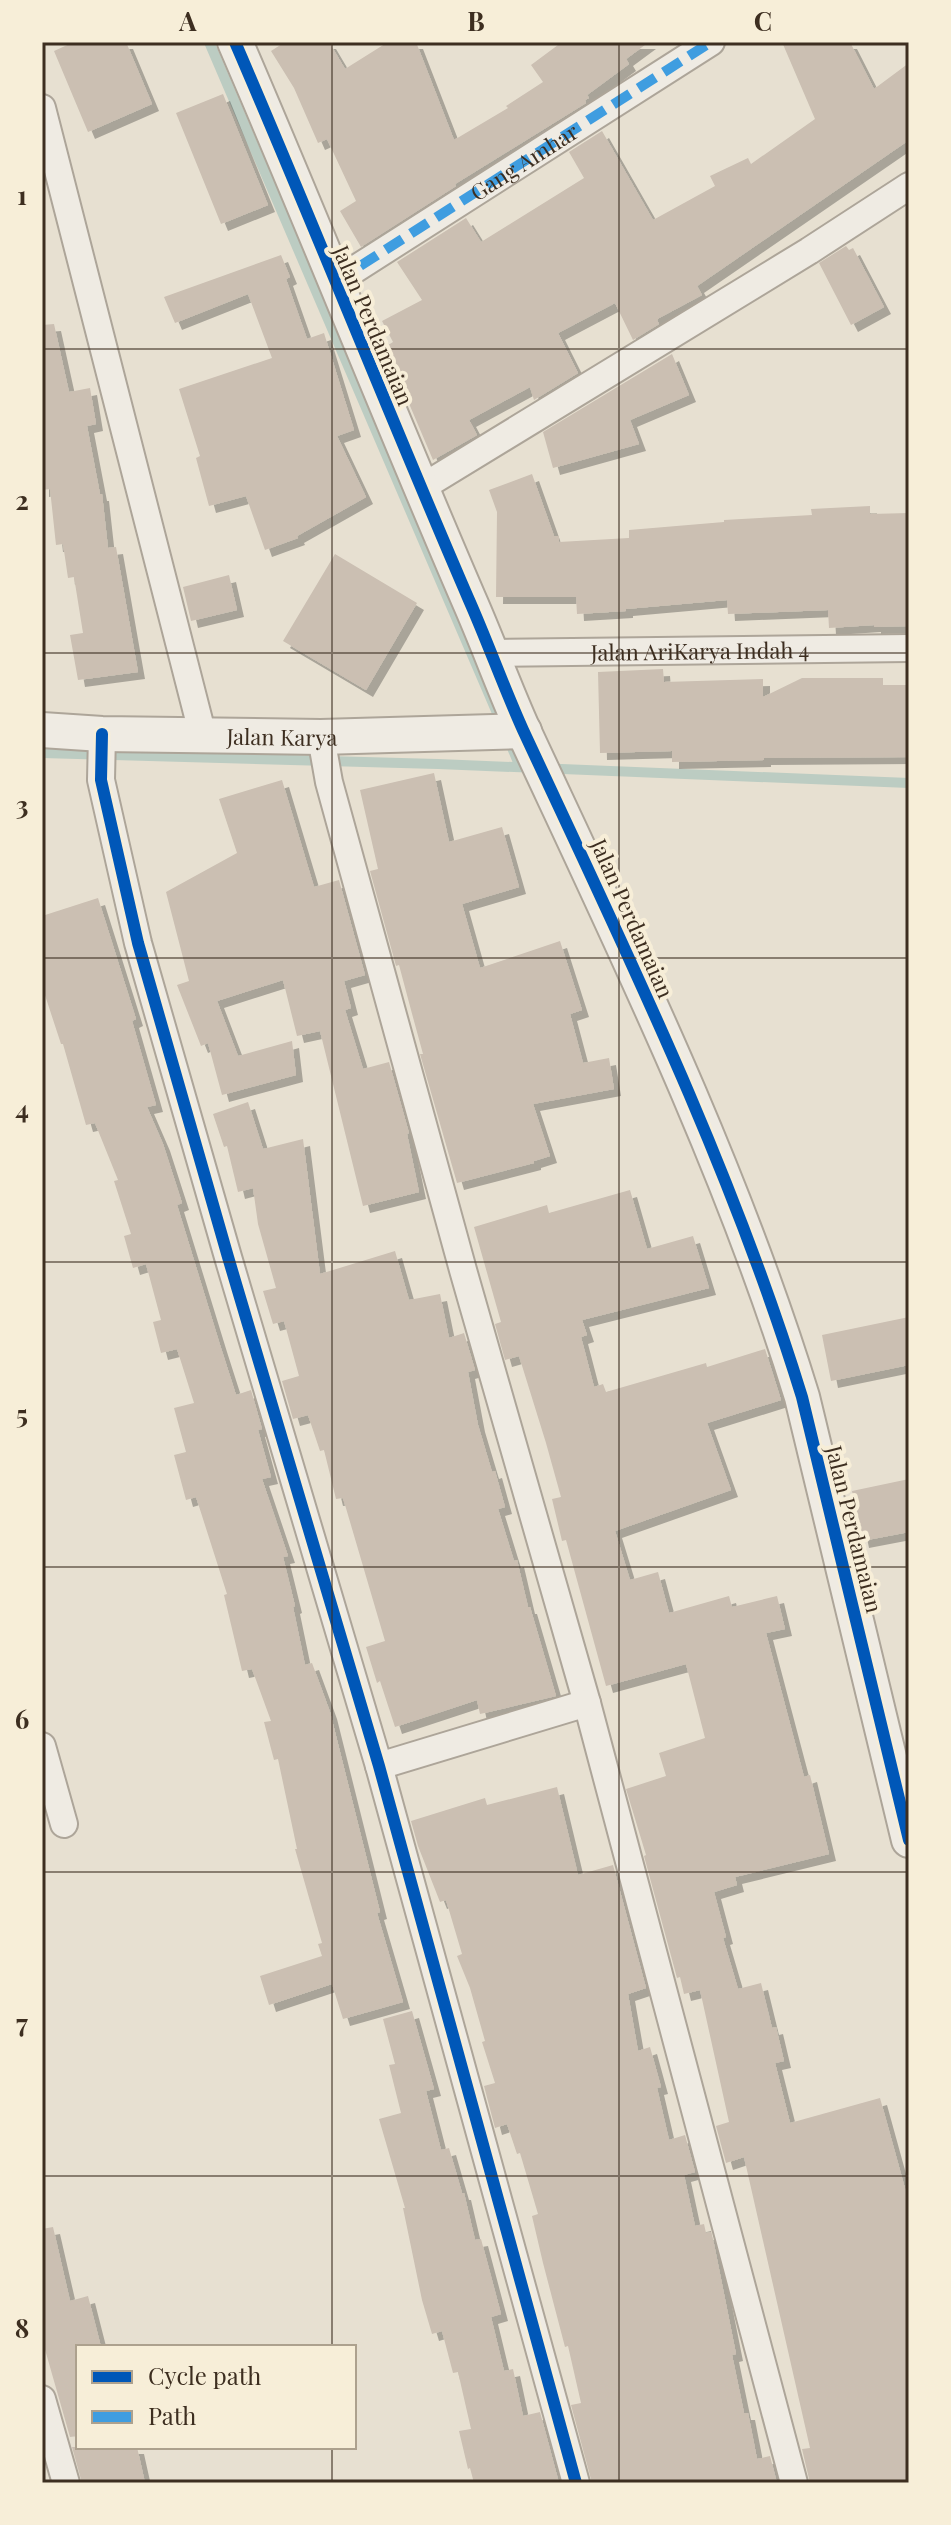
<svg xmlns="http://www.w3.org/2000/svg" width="951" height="2525" font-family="'Playfair Display',serif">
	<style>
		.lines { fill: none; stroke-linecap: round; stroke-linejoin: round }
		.stream { stroke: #bcccc2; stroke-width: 10 }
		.building { fill: #cbbfb2; filter: url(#shadow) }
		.minor-casing { stroke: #ada599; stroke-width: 30 }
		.tertiary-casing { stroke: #ada599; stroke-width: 38 }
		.minor { stroke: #efebe3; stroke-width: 26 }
		.tertiary { stroke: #efebe3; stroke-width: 34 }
		.quiet { stroke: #3f9de0; stroke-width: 10; stroke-dasharray: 20 10; stroke-linecap: butt }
		.cycleway-casing { stroke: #f7eed8; stroke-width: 17 }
		.cycleway { stroke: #0057b8; stroke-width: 12 }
		.grid { fill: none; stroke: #3d2e20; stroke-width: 2; stroke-opacity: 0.55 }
		.labels { text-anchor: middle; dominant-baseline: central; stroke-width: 8; stroke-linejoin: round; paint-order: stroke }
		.street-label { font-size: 22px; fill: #3d2e20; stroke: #f7eed8 }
		.neatline { fill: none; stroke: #3d2e20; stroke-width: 3 }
		.grid-label { font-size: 26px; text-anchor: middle; font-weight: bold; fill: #3d2e20 }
	</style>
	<defs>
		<filter id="shadow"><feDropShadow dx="7" dy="7" stdDeviation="0" flood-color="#0004"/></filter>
	</defs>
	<rect width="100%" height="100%" fill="#e7e0d1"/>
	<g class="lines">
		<path class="stream" d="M209,42L497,713
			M508,738L520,767
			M42,753L438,764L909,783"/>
	</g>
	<path class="building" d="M74,42H126L152,104L88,132L54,51Z
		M285,42H329L345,69L388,42H416L454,140L508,108L506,106L543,82L531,65L562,42H649L626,59L629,64L587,95L589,98L585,100L586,103L455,184L456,186L361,247L340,211L356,201L327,139L318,143L294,88L271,51Z
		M782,42H850L874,89L909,63V140L697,286L702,295L659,318L657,320L659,324L633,340L615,303L558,333L578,373L534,400L530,387L469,420L477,435L433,460L385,347L393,342L382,321L422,300L397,262L466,218L481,242L584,178L569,152L602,131L653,220L715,186L710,176L748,158L751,164L815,119Z
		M223,94L268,205L221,224L176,113Z
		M846,246L849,250L853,248L884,307L851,325L819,263Z
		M281,255L290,277L286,279L307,339L324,333L354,430L337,436L366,497L297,536L298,538L265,550L246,496L209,506L196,458L200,456L179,389L272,358L248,294L175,323L164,297Z
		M54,324L69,392L90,388L96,424L87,426L100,494H102L108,548L116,547L138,672L78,680L70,635L83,633L74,577L68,578L63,544L56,545L50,489L42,490V325Z
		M672,354L689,395L630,420L639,444L553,468L543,432Z
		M532,474L554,536H559V542L629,538V530L724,522V520L812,515L811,509L870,506V514L909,513V626L874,627V625L829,628L828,610L728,614L727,600L626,609V611L577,614L576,597H496L497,512L489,490Z
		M335,554L417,603L366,690L283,641Z
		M229,575L237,610L191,621L183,587Z
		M663,669L664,682L763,679V697L802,678H883V685H909V757L764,758V760L672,762V751L600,753L598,672Z
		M434,773L449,842L502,827L519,887L462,904L480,968L560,941L582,1010L570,1014L583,1063L609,1058L614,1089L533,1104L550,1156L534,1161V1163L457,1183L420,1054H423L411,1010L399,965L396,966L370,871L378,869L360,790Z
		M282,780L314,887L339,880L365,975L344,981L351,1008L345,1010L363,1069L389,1062L409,1133L407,1134L419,1192L363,1206L320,1031L297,1036L283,980L217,1001L238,1056L292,1041L296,1075L222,1095L208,1043L201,1046L177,985L189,981L166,892L237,853L219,799Z
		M98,898L136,1019L132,1021L156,1105L147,1107L163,1144L182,1203L177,1205L220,1345L236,1395L251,1390L262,1429L258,1430L271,1477L262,1479L288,1556L283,1557L295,1606L293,1607L305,1665L312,1663L330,1712L380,1912L377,1913L403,2002L343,2019L332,1984L269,2005L260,1976L322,1956L318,1944L322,1943L295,1849H297L278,1759L274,1760L264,1722L271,1721L252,1669L242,1671L224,1595L227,1594L196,1497L186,1500L174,1455L186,1452L174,1408L194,1403L177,1349L161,1353L153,1322L161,1320L146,1264L133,1268L124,1236L131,1234L114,1181L118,1180L95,1123L86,1125L63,1044H61L42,986V916Z
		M248,1102L263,1149L303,1139L320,1274L395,1251L409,1300L440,1294L449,1338L464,1333L475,1370L468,1372L478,1425L492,1472L495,1471L505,1507L498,1509L514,1561L517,1560L528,1607H530L556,1696L480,1714L477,1700L395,1727L380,1681L377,1683L366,1647L385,1641L343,1498L336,1499L324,1450L320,1451L308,1415L293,1419L282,1381L299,1376L284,1321L273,1324L263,1291L276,1288L258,1224L253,1188L238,1192L227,1146L224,1147L213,1114Z
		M630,1190L647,1249L693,1236L709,1288L582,1320L587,1335L581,1337L594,1387L603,1384L606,1392L706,1363L707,1367L765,1349L781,1400L707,1423L731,1490L615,1531L630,1580L658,1572L669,1613L729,1596L732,1607L777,1596L785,1629L766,1633L804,1777L810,1775L829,1854L735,1877L737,1885L714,1892L726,1937L723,1938L738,1989L761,1983L772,2028L776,2027L784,2061L775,2063L790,2123L880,2098L909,2203V2483H810L802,2449L810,2448L744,2157L726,2163L716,2126L729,2122L700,1990L684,1994L680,1977L677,1978L644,1856L646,1855L626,1789L666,1776L659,1753L705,1738L686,1664L606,1686L566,1540L562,1541L552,1499L561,1497L546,1443L519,1356L505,1360L495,1324L501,1322L474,1227L547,1205L549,1213Z
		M909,1317V1365L831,1381L822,1335Z
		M909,1479V1532L862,1541L852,1491Z
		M557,1787L578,1875L613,1865L646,1988L628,1994L638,2051L650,2047L661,2087L657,2088L669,2140L685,2135L695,2172L684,2175L695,2226L704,2224L706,2233L711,2232L714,2244L736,2354L732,2355L744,2413H748L757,2459L770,2456L777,2483H592L571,2405L581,2403L568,2346L565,2347L543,2263L532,2216L538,2214L520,2153L517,2154L507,2124L495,2128L484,2086L495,2083L482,2042L485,2041L470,1988L457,1956L462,1954L446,1900L440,1902L418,1846L411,1821L485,1798L487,1805Z
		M412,2011L434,2089L426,2091L441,2150L449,2148L462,2193H464L475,2240L481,2239L501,2314L491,2317L504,2371L513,2369L523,2416L540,2412L559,2483H474L470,2468L468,2469L459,2431L471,2429L458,2372L453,2373L442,2331L432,2334L422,2300L403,2208H405L379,2119L401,2113L389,2065L395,2064L383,2019Z
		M53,2227L70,2301L88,2296L101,2347H78V2436L70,2437L42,2339V2229Z
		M72,2447H137L145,2483H82Z"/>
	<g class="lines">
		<defs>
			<g id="minor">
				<path d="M42,108L203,736"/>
				<path d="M335,282L711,42"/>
				<path d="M421,488L809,251L909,186"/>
				<path id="s1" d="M492,653L909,648"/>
				<path d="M102,734L101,780L138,943L228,1257L379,1766L576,2483"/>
				<path d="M321,737L329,782L463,1270L587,1703L794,2483"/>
				<path d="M42,1746L64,1824"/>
				<path d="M379,1766L587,1703"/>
				<path d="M42,2399L66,2483"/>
			</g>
			<g id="tertiary">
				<path d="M235,42C315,227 389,415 469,600C488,643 504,688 523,730C625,949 731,1166 802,1397L909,1840"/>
				<path id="s2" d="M42,730L102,734L321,737L524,731"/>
			</g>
		</defs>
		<use href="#minor" class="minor-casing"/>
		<use href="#tertiary" class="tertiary-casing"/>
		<use href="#minor" class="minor"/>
		<use href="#tertiary" class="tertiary"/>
		<path class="quiet" id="s3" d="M335,282L711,42"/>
		<defs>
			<path id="cycleway" d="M235,42C315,227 389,415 469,600C488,643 504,688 523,730C625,949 731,1166 802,1397L909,1840
				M102,734L101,780L138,943L228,1257L379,1766L576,2483"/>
		</defs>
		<use href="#cycleway" class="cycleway-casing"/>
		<use href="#cycleway" class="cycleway"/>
	</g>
	<path class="grid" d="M332,42V2347M619,42V2483M42,349H909M42,653H909M42,958H909M42,1262H909M42,1567H909M42,1872H909M42,2176H909M332,2447V2483"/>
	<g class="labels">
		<g class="street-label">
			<text stroke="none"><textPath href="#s3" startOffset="224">Gang Amhar</textPath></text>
			<text transform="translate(374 325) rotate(67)">Jalan Perdamaian</text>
			<text stroke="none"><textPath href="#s1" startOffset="208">Jalan AriKarya Indah 4</textPath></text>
			<text stroke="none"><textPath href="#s2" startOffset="240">Jalan Karya</textPath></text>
			<text transform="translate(633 918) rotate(66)">Jalan Perdamaian</text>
			<text transform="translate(855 1529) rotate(76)">Jalan Perdamaian</text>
		</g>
	</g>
	<rect width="951" height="2525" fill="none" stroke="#f7eed8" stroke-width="88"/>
	<rect x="76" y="2345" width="280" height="104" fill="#f7eed8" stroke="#ada18e" stroke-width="2"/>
	<rect x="92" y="2371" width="40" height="12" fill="#0057b8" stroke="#ada18e" stroke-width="2"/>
	<text x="148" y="2385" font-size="24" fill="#3d2e20">Cycle path</text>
	<rect x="92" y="2411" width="40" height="12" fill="#3f9de0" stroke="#ada18e" stroke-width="2"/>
	<text x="148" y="2425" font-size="24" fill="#3d2e20">Path</text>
	<rect x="44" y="44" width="863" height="2437" class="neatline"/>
	<g class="grid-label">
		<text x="188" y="31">A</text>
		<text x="476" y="31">B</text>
		<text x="763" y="31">C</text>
		<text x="22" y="205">1</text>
		<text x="22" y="510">2</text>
		<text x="22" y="815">3</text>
		<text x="22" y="1119">4</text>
		<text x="22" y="1424">5</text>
		<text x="22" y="1729">6</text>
		<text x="22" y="2033">7</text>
		<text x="22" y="2338">8</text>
	</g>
</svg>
